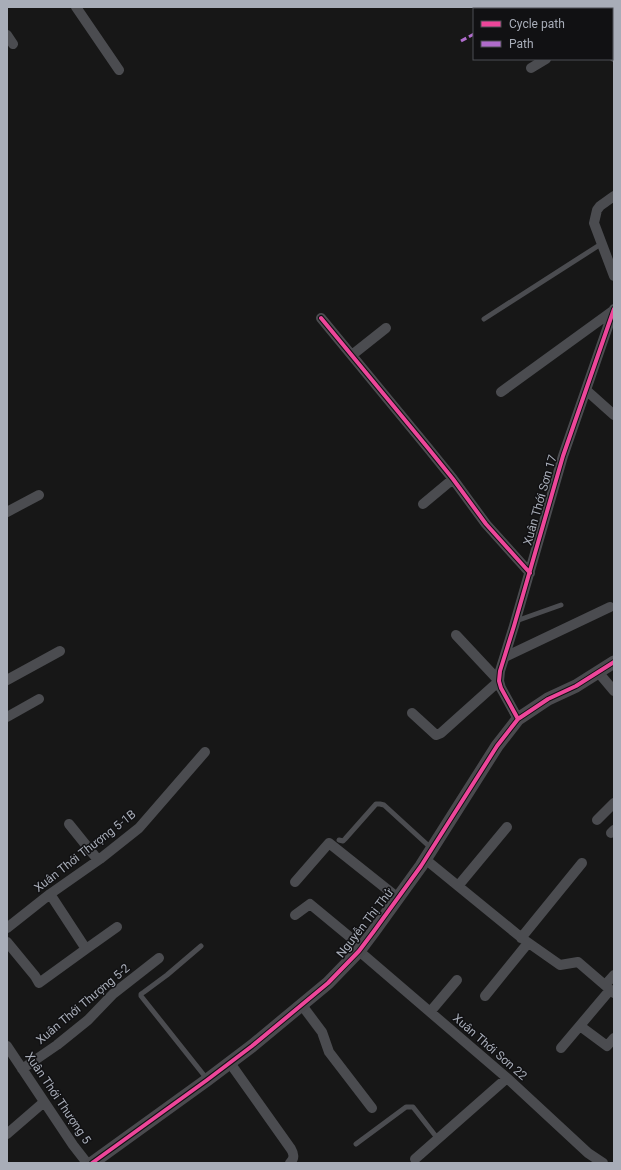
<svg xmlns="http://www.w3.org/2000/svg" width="621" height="1170" font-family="Roboto,sans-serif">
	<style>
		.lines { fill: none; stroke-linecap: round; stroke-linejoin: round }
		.lane { stroke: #4b4c50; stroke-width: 5 }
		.street { stroke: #4b4c50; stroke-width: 10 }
		.secondary { stroke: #4a4a4e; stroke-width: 13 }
		.quiet { stroke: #b06ccc; stroke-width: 3; stroke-dasharray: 6 3; stroke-linecap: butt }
		.cycleway-casing { stroke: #111113; stroke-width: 6 }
		.cycleway { stroke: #ed469a; stroke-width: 4 }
		.labels { text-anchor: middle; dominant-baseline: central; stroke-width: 3; stroke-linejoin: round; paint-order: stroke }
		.street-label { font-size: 12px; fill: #a8adb8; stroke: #111113 }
	</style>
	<rect width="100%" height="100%" fill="#171717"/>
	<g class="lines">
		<path class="lane" d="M484,319L601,244
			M516,621L561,605
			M339,840L343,841L345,839L376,804H380L384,805L431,848
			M201,946L167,975L144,992L141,994V996L207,1079
			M356,1144L406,1107H413L438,1139"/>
		<path class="street" d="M76,7L119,70
			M590,7L591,9
			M7,35L13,44
			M612,53L614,57
			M531,68L546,59
			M614,196L600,206L597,210L594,223L614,276
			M321,318L428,448L453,479L486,524L530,573
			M352,355L386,328
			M586,390L614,415
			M501,392L614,310
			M423,504L453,479
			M7,512L39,495
			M505,657L610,607
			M598,672L614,691
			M7,680L60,651
			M412,713L436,735L441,733L499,681L456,635
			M7,717L39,699
			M518,719L501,688L499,681L500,671L514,626L563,456L614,309
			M597,820L614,803
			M69,824L98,860
			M611,833L614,830
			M425,859L523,939L560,965L578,962L614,993
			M295,882L329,843L398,898
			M458,886L507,827
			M50,894L86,949L117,927
			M295,915L310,904L362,947
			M7,928L50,894L100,859L139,828L205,752
			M521,938L582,863
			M7,942L35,976L39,983L86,949
			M359,951L507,1078L588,1153L603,1163
			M605,985L614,975
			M485,996L528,943
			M301,1004L322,1032L329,1052L372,1108
			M430,1012L457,980
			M580,1026L607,1046L614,1038
			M7,1046L73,1145L87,1163
			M561,1048L610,990
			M230,1063L291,1149C294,1154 295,1158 290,1163
			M22,1069L57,1045L88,1020L113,994L159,958
			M7,1134L44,1102
			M415,1159L507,1078"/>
		<path class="secondary" d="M92,1163L207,1080L252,1046L328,983L359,951L374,931L421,866L497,746L518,719L548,699L576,686L614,662"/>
		<path class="quiet" d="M514,9L517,7
			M461,41L474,34"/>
		<defs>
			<path id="cycleway" d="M321,318L428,448L453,479L486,524L530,573
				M518,719L501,688L499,681L500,671L514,626L563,456L614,309
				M92,1163L207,1080L252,1046L328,983L359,951L374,931L421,866L497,746L518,719L548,699L576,686L614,662"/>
		</defs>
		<use href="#cycleway" class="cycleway-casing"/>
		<use href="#cycleway" class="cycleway"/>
	</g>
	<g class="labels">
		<g class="street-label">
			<text transform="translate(540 500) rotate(-74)">Xuân Thới Sơn 17</text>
			<text transform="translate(85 851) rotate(-38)">Xuân Thới Thượng 5-1B</text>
			<text transform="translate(365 923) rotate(-52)">Nguyễn Thị Thử</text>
			<text transform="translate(83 1004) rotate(-40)">Xuân Thới Thượng 5-2</text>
			<text transform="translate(490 1047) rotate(41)">Xuân Thới Sơn 22</text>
			<text transform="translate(58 1098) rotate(56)">Xuân Thới Thượng 5</text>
		</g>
	</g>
	<rect width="621" height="1170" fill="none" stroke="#a8adb8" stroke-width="16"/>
	<rect x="473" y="8" width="140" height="52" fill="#111113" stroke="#4d4f55"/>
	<rect x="481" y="21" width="20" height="6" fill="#ed469a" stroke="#4d4f55"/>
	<text x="509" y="28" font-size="12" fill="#a8adb8">Cycle path</text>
	<rect x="481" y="41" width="20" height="6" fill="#b06ccc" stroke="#4d4f55"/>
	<text x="509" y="48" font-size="12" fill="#a8adb8">Path</text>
</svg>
